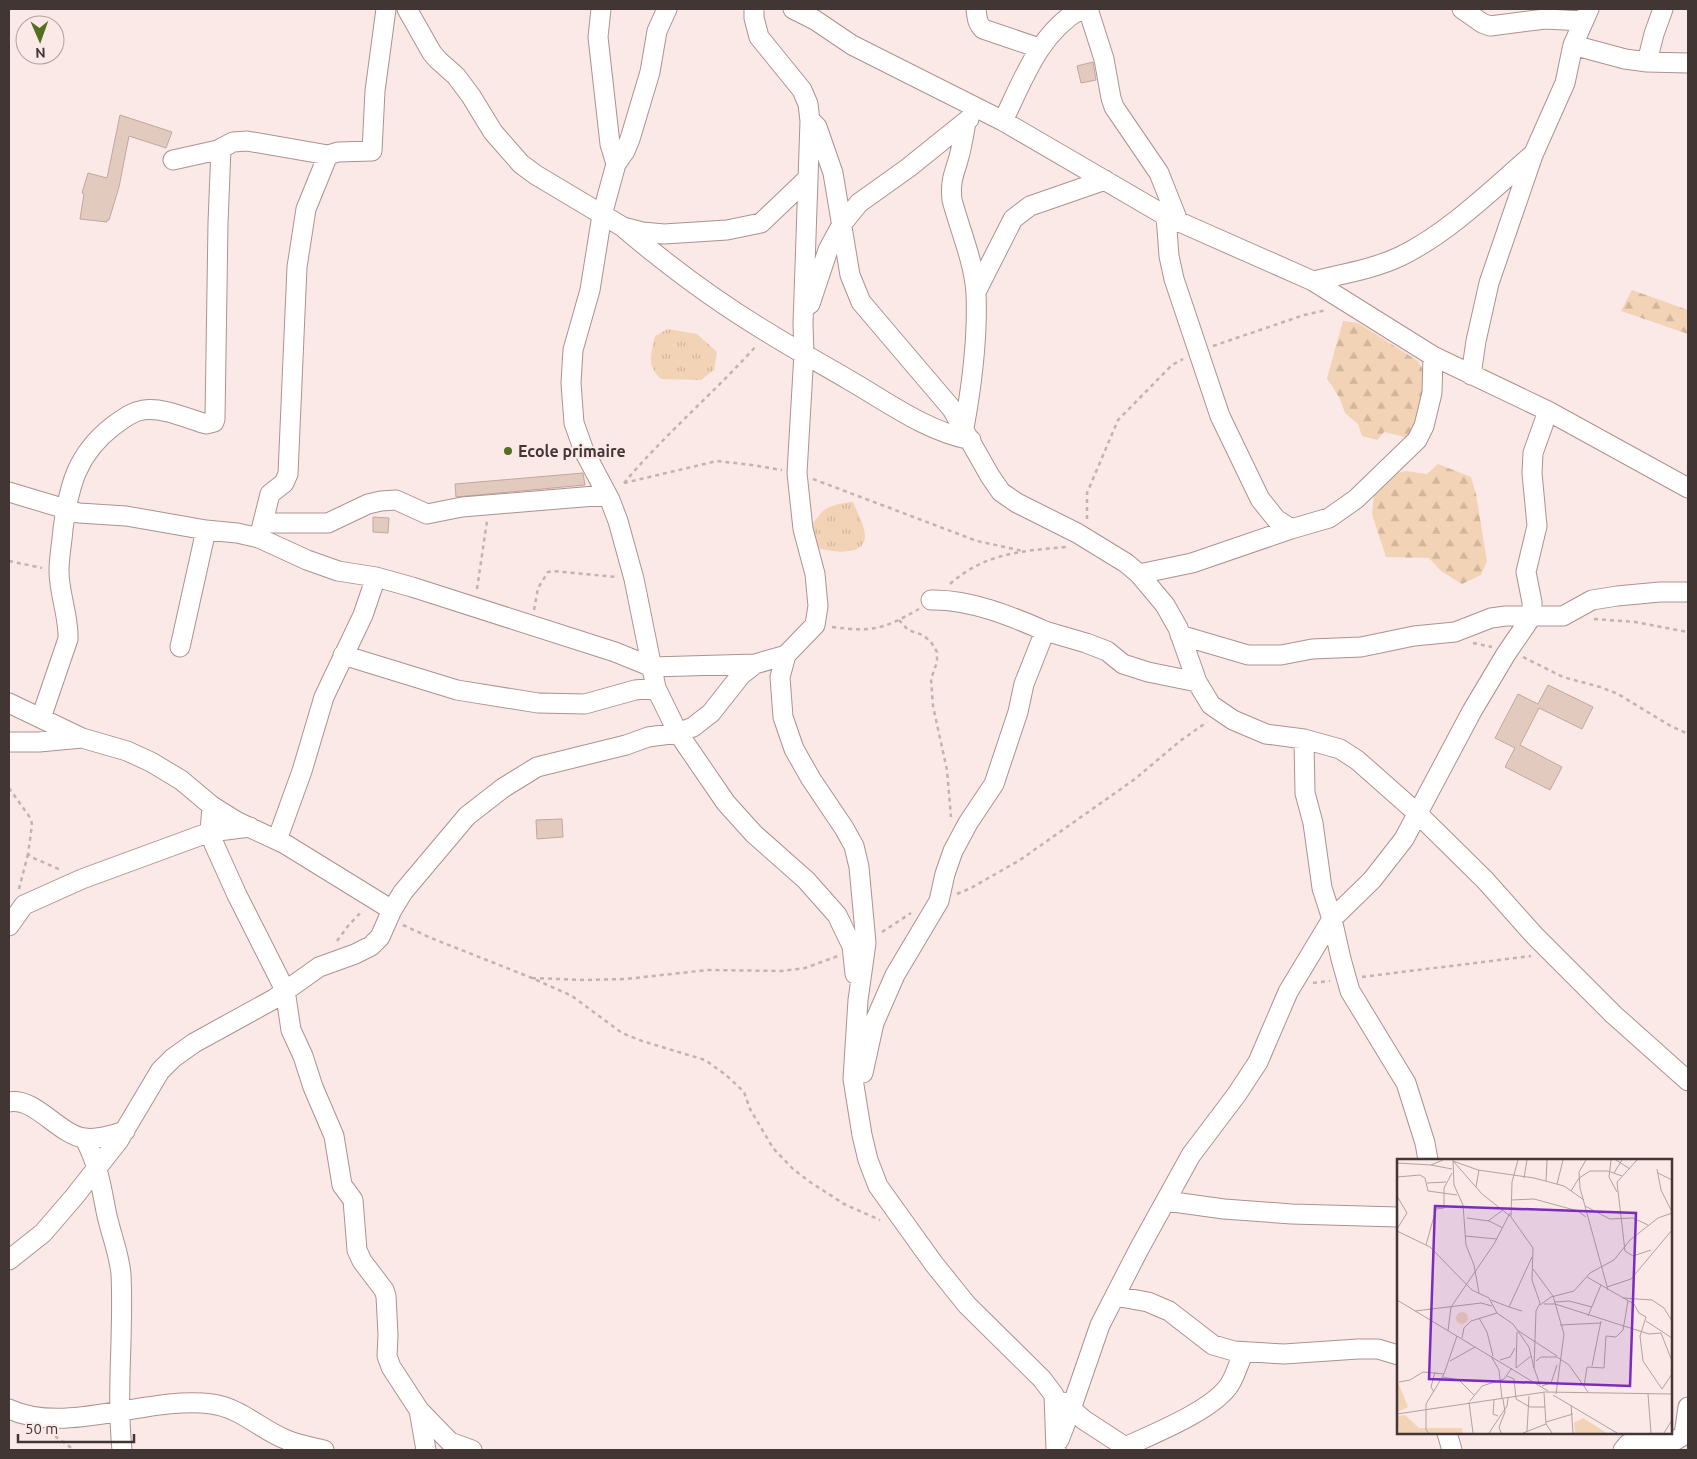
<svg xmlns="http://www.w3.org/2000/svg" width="1697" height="1459" font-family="Ubuntu,sans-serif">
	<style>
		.grass { fill: url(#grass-tufts) }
		.forest { fill: url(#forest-firs) }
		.building { fill: #e3cabe; stroke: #c1a89d }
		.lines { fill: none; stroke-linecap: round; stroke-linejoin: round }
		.minor-casing { stroke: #ad928f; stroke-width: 21 }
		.path { stroke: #c2b2b0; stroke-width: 2.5; stroke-dasharray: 4 4; stroke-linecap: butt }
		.minor { stroke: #fff; stroke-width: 19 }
		.poi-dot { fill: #556f21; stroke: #fbe9e7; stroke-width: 2 }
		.labels { text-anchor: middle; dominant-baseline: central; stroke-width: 4; stroke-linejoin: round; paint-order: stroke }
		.poi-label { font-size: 16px; font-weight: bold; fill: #413634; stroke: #fbe9e7; text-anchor: start }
		.inset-road { fill: none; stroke: #b1a19f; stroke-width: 1 }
		.view { fill: #7b2cbf; fill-opacity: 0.15; stroke: #7b2cbf; stroke-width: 2.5 }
		.inset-edge { fill: none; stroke: #413634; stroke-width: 2.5 }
	</style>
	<defs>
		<pattern id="grass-tufts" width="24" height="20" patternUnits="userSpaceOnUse" patternTransform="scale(1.25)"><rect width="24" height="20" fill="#f3d3b5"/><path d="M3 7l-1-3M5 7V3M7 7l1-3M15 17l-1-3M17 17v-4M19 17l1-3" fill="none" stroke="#d2b69c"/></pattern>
		<pattern id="forest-firs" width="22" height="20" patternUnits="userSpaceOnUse" patternTransform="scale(1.25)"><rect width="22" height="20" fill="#f3d3b5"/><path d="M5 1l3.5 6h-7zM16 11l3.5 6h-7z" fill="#d2b69c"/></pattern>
	</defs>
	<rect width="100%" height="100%" fill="#fbe9e7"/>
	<path class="grass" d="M668,329L697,334L717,352L714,370L701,380L661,379C646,365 651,354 655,336Z
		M853,502C857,512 864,524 865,535C866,560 823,551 809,545L807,529C813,524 815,520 820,514C827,505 842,503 853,502Z"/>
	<path class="forest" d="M1632,290L1688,310V334L1621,311Z
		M1343,321L1358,323L1418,361L1424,371L1427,399L1417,440L1384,432L1377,440L1362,436L1358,424L1345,413L1340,399L1327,378Z
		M1438,464L1471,477L1476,494L1487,561L1481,575L1462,584L1441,571L1429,558L1386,557L1372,514L1374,493L1386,475L1406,471L1427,474Z"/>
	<path class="building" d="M1093,62L1096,80L1081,83L1077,66Z
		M120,115L172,132L166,148L129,136L119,187L109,220H107V222L80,219L84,194L82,193L88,173L107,178Z
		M583,473L585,485L456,497L455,484Z
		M373,517L389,518L388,533L373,532Z
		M1548,685L1593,707L1582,729L1539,708L1520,745L1562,767L1550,790L1505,767L1515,748L1495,738L1518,694L1538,704Z
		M562,819L563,837L537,839L536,820Z"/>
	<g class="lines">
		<defs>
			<path id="minor" d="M407,9L432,53L438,60L456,76L471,96L493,132L521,164L536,175L623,227L642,232L664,234L727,230L761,223L807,179
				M601,9L598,37L610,144L616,164L602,215L590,290L573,350L571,383L574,423L584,451L610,500L618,521L634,579L656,688L678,733L726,803L754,834L806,880L837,915L852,946L855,974
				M754,9V18L759,37L802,90L808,104L810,121L803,324L804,353L797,473L803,529L815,574L818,606L815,625L786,655L780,677L783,717L794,749L811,779L844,828L854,846L859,867L866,943L858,1000L853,1079L862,1135L868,1160L878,1186L934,1264L967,1305L1042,1379L1054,1395L1056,1450
				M793,9L815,20L852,45L1003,121L1166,216L1313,281L1433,356L1548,411L1688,488
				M976,9C977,17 977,23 983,29L1039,48
				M1088,9L1104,59L1111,98L1114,107L1159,173L1178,221
				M1462,9L1482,23L1490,26L1545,19L1583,21
				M1573,45L1625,59L1647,62L1688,63
				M1647,62L1654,34L1663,9
				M811,121L817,127L833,173L850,275L861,302L952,409L990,476L1001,492L1017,503L1077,533L1126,563L1139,574L1165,605L1178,628L1197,682L1211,705L1233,720L1266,734L1304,739L1340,749L1357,760L1417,813L1485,880L1535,936L1614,1015L1688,1081
				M1003,121C1023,80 1039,33 1081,9
				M173,160L218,150L233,142L247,141L328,155L338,152L372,151L375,91L386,9
				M616,164L625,151L630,139L650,72L657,31L667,9
				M1166,216L1169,256L1174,279L1220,416L1260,499L1276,519L1291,529
				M625,229C670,267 717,302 767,332C794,349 822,364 849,380C889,403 926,431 971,440
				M1313,281C1342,274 1374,269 1401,256C1448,233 1492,190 1531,156
				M976,292L1013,219L1030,206L1105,180
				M810,304L828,250L842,224L859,203L908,168L969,119
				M1471,375L1476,341L1489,283L1533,155L1565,83L1573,45L1589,9
				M964,428C972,384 978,338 976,293C974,262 960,230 952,200C950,180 954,175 959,157C962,146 964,133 966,122
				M9,492L79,513L126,516L206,530L237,533L259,538L307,560L338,571L376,577L412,587L615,652L652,667L755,664
				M264,523H328L368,504L381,501L396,500L427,514L462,507L607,495
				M259,538L270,494L284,483L288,474L297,267L306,209L328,155
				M1139,574L1192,563L1291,529L1329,518L1356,499L1417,440L1424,426L1432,393L1433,356
				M1045,631L1086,643L1107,651L1123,664L1148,672L1197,682
				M1180,635L1248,655H1281L1312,649L1361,647L1414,636L1455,632L1491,618L1506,616H1563L1592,600L1617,596L1660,592H1688
				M180,647L206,530
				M343,655L457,690L538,703L585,704L635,690L656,688
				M9,703L82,738L127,751L151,762L181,780L212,806L236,821L285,844L392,910
				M41,718L68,639C69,616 59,594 59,571C59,557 62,543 63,529C69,485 77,454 113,426C123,419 131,412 143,410C163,407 186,418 206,424L214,422L215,419L218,223L221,148
				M1304,739L1305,793L1313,823L1322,888L1332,919L1341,959L1350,991L1406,1083L1425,1143L1428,1160
				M9,742H39L82,738
				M212,806L210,832L214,844L237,895L285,990L291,1030L303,1056L313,1087L334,1136L342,1185L353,1200L357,1250L362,1261L384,1290L386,1296L388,1335L387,1356L391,1367L419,1410L426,1450
				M277,840L302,771L324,697L363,615L376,577
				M9,926L24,905L82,879L210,832L250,827
				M863,1073L874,1023L895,975L939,901L945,874L953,851L968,823L994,784L1018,712L1024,684L1045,631C1011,616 969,599 931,600
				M9,1102C35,1097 58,1134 84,1138C98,1140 112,1135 125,1131
				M84,1138C97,1160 101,1185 106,1211C110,1232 119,1252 121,1274C124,1333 116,1391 122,1450
				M1166,1201L1224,1209L1292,1214L1398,1217
				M9,1260L43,1233L74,1197L119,1140L160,1071L173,1058L194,1043L274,999L319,967L355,954L371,946L380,937L392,910L403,892L467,816L503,788L537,767L626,745L648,737L678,733L693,727L711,713L741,675L755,664L786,655
				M1115,1296L1148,1302L1169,1311L1213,1345L1234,1351L1284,1354L1358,1349H1378L1398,1355
				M1063,1402L1084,1420L1130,1450
				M9,1409C67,1436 149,1395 212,1404C241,1408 261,1430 287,1440C299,1445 312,1447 324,1450
				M419,1410L450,1442L472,1450
				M1447,1433L1452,1450
				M1059,1440L1071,1409L1100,1325L1139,1249L1191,1155L1237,1094L1258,1062L1288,992L1332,919L1372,880L1404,839L1472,711L1506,654L1532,616V602L1526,572L1537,526L1532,473L1533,453L1548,411
				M1125,1447C1153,1434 1214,1410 1230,1384C1236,1374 1239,1362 1244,1352
				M1623,1450L1628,1444L1676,1440L1684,1435L1688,1407"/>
		</defs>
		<use href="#minor" class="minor-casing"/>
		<path class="path" d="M1213,346L1304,315L1327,310
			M813,479L977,541L1023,551
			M624,483L717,461L752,465L782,470
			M624,483C665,434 714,393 757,345
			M1087,519V493L1118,420L1172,365L1183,359
			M9,561L42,568
			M950,584C985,553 1021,551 1066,547
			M477,589L487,521
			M534,610L538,588L548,572L553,571L616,577
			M1594,619L1635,622L1688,632
			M899,620L908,630L923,635L931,642L937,652V662L931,679L933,706L947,770L951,817
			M832,627C873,632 882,630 919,609
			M1473,643L1492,647
			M1523,657L1563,677L1600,687L1618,694L1669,725L1688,734
			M9,788L31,819L32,825L28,854L31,857L61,870
			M19,889L28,854
			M957,894L971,888L1020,860L1135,779L1180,741L1207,722
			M403,925L431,938L532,978L572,996L622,1033L642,1041L705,1060L726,1075L744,1092L750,1109L773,1148L793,1169L810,1182L844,1204L880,1220
			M882,932L911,913
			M337,941L348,926L362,911
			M1362,977L1531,956
			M532,978L584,980L626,979L708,970L781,971L805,968L838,956
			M1313,983L1330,981
			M55,1436L74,1450"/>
		<use href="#minor" class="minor"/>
	</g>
	<circle class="poi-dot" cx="508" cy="451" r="5"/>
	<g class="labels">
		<g class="poi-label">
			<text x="518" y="451">Ecole primaire</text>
		</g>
	</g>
	<g transform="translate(1397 1159)">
		<rect width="275" height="275" fill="#fbe9e7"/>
		<path d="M59 159a6 6 0 1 1 12 0a6 6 0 1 1-12 0ZM0,221L11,248L0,253ZM8,256L22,269H65L66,274H2L0,257ZM186,259L210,274H178L177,264Z" fill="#f3d3b5"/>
		<path class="inset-road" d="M56,1L57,26L66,46L69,86L77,106L82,134M121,1L115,23L114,58L136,89L135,121L143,144L139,152L137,209L143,226M189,1L182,13L183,29L211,131M214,1L212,18L220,33M219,1L233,10M56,2L81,11L137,19L167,27L187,41M57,3L85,35L113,57M0,4L34,6L46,1M34,6L55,10M260,10L264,31L275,53M217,14L225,1M261,14L275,21M0,18L23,16L28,19L31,32L60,36M127,19L130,1M149,22L150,1M30,24L49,23M160,25L166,1M79,28L82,11M174,32L182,19L193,12H211L225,17M0,37L10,54L0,70M114,41L137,40L181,52L189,58M188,47L213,60L236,59L251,66M70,59L92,62L106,69M91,62L106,51M0,72L33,88L75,131L92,139L100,154L116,165L132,188L137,209M68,77L100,80M29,86L39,50L47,49V29L55,14M228,92L220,23L240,1M228,92L236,97L254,91M136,110L156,137L167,175L159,235M190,118L237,145L242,154L249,158L243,177L246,202L265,230M210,128L234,120L275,71M226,139L255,141L267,149L275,162M0,141L151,232M94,141L112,148M158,143L172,142L195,148M147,145H158L252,175L264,174L275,202M143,146L154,138L177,132L193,114L217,101L233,81L261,59L275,54M18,152L84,144L95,147M125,152L112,148L135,98M191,157L204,126M82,159L90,173L96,197M249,162L275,179M163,166L204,164M120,171L160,197M51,172L54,148L97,85L113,54M65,179L67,169L74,162L100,154M94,197L102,211L105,240M103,201L113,198L118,189M53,202L78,188M139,202L144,198H160L172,206L191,233M195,207L204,162M119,209L120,173M119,209L134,197M110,217L117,220L119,240L133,248H148M46,218L62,221L77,236M2,223L13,221L26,213L47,215M145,227L154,224L160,206M187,227L190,208L207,209L209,177L219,178L226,171L231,142M265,230L275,215M37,233L34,228L38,213M147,234L149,265L155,274M251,235L254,274M156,236L220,274M97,241L96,255L101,257M73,242L85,227L107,220L115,209M72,243L76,274M174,246L176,274M0,255L148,233L275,235M149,263L176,255M130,272L132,237M32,274L29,271V245L47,215L60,177M92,274L110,247L111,239M104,274L102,268L108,253L106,240M126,274L149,265M267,274L275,261"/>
		<path class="view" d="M38,47L239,54L233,227L32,220Z"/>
		<rect width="275" height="275" class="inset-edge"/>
	</g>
	<rect width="1697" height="1459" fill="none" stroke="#413634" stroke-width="20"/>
	<g transform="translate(40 40) rotate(178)"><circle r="24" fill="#fbe9e7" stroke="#b1a19f"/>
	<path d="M0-4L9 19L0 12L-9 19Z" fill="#556f21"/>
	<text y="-8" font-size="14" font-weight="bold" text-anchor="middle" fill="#413634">N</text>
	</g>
	<path d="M18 1434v8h116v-8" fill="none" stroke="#413634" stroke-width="2.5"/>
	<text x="25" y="1434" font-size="15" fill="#413634" stroke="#fbe9e7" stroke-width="4" paint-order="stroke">50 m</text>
</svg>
